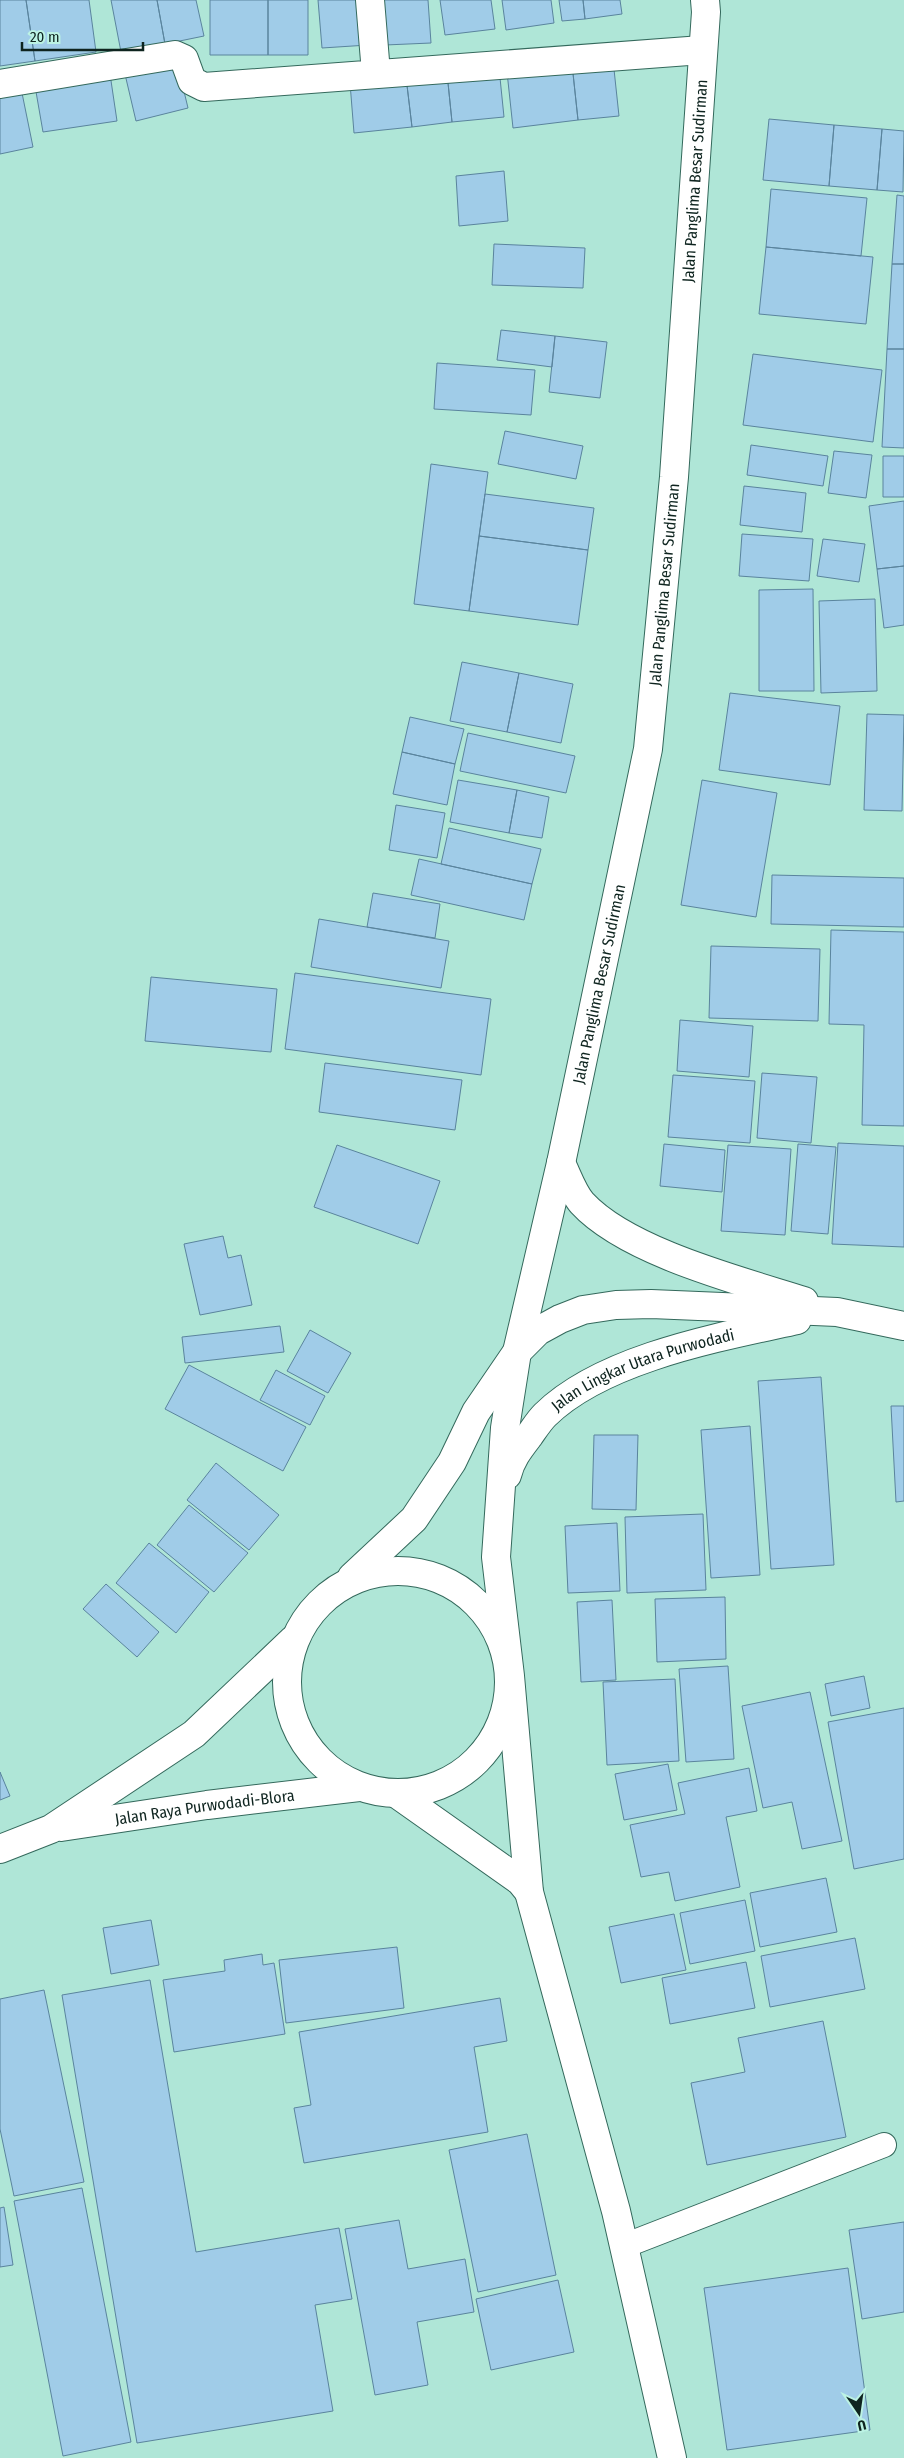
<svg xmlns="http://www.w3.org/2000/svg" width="904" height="2458" font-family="'Fira Sans Condensed',sans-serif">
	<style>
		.building { fill: #a0cce8; stroke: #5a849d }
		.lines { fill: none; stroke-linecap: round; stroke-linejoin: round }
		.lane-casing { stroke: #34695c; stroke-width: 26 }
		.street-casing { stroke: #34695c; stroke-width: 30 }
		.primary-casing { stroke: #34695c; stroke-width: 30 }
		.lane { stroke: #fff; stroke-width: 24 }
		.street { stroke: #fff; stroke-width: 28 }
		.primary { stroke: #fff; stroke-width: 28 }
		.labels { text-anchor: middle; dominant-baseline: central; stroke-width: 4; stroke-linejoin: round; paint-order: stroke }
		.street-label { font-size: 16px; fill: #0e241f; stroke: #bcf3e4 }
	</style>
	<rect width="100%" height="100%" fill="#afe6d7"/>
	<path class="building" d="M0,0H26L35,61L0,66Z
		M26,0H89L96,52L35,61Z
		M111,0H157L165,44L121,52Z
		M157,0H196L204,36L165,44Z
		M210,0H268V55H210Z
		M268,0H308V55H268Z
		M318,0H365L368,45L322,48Z
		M383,0H428L431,43L385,45Z
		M440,0H491L495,29L445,35Z
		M502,0H551L554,23L506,30Z
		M559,0H583L585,19L562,21Z
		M583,0H620L622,14L585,19Z
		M176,58L188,108L136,121L124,70Z
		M613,60L619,116L578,120L572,64Z
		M572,64L578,120L513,128L507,72Z
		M499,68L504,117L452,122L447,73Z
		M447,73L452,122L412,127L406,77Z
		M110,74L117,121L43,132L35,86Z
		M406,77L412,127L354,133L350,83Z
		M22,93L33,147L0,154V98Z
		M769,119L834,125L829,186L763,180Z
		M834,125L882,129L877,190L829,186Z
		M882,129L904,131L903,192L877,190Z
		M504,171L508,221L459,226L456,176Z
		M771,189L867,198L861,256L766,247Z
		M897,195L904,196V264H892Z
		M494,244L585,248L583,288L492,285Z
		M766,247L873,257L866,324L759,314Z
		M892,264H904V349H887Z
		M501,330L555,336L552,367L497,360Z
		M555,336L607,342L600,398L549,392Z
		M887,349H904V448L882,447Z
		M753,354L882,370L873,442L743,425Z
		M437,363L535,370L531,415L434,409Z
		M505,431L583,446L576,479L498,464Z
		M751,445L828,456L823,486L747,475Z
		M834,451L872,455L866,498L828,493Z
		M883,456H904V497H883Z
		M431,464L488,472L469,611L414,604Z
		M744,486L806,493L802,532L740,525Z
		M485,494L594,508L588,550L479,536Z
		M904,501V566L877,569L869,506Z
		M742,534L813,539L809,581L739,576Z
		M479,536L588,550L578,625L469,611Z
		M823,539L865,544L859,582L817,576Z
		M904,566V625L884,628L877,569Z
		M813,589L814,691H759V590Z
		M875,599L877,691L821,693L819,601Z
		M462,662L519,673L507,732L450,721Z
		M519,673L573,684L561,743L507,732Z
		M730,693L840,706L830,785L719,770Z
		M867,714L904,715L902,811L864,810Z
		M410,717L464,729L455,764L402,752Z
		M468,733L575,756L566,793L460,771Z
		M402,752L455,764L447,805L393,794Z
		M458,780L517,790L509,833L450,822Z
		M702,780L777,793L756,917L681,905Z
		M517,790L549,797L542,838L509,833Z
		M396,805L445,813L437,858L389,850Z
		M449,828L541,849L532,884L441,864Z
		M419,859L532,884L524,920L411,895Z
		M772,875L904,878V927L771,924Z
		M373,893L440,904L435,938L367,927Z
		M319,919L449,941L441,988L311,967Z
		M831,930L904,932V1126L862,1125L864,1025L829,1024Z
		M711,946L820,949L818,1021L709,1018Z
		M295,973L491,999L481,1075L285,1049Z
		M151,977L277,989L271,1052L145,1041Z
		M680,1020L753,1026L749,1077L677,1071Z
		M325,1063L462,1080L455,1130L319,1112Z
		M762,1073L817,1077L811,1143L757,1138Z
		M673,1075L755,1081L750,1143L668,1137Z
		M838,1143L904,1146V1247L832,1244Z
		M664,1144L725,1150L722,1192L660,1186Z
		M798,1144L836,1147L828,1234L791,1231Z
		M337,1145L440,1181L418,1244L314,1207Z
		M728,1145L791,1149L785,1235L721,1231Z
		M223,1236L228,1258L241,1255L252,1305L200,1315L184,1244Z
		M280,1326L284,1352L185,1363L182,1337Z
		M310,1330L351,1353L328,1393L287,1371Z
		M189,1365L306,1427L283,1471L165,1409Z
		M276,1370L325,1396L310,1425L260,1400Z
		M821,1377L834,1565L771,1569L758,1381Z
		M891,1406H904V1501L896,1502Z
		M750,1426L760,1575L711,1578L701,1430Z
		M594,1435H638L636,1510L592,1509Z
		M216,1463L279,1515L249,1550L187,1500Z
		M189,1505L248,1553L214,1592L157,1545Z
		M703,1514L706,1590L627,1593L625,1517Z
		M617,1523L620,1591L568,1593L565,1526Z
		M149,1543L209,1592L176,1633L116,1583Z
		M106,1584L159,1632L137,1657L83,1609Z
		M725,1597L726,1659L657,1662L655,1599Z
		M612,1600L616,1680L581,1682L577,1602Z
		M728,1666L734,1759L686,1762L679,1669Z
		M864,1676L870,1708L831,1716L825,1684Z
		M675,1679L679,1761L607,1765L603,1682Z
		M810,1692L842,1841L802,1849L792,1802L763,1808L742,1706Z
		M904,1708V1859L854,1869L828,1722Z
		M668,1764L677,1810L624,1820L615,1774Z
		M749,1768L757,1811L726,1817L740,1887L675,1901L669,1872L641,1877L630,1825L685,1814L678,1783Z
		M0,1772L10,1796L0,1800Z
		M826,1878L837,1932L760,1947L750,1893Z
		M745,1900L755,1951L690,1964L680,1913Z
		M674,1914L686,1970L621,1983L609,1927Z
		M151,1920L159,1965L111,1974L103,1928Z
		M855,1938L865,1989L770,2007L761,1956Z
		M397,1947L404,2008L286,2023L279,1960Z
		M262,1954L263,1965L274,1963L285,2034L174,2052L163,1980L225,1971L224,1960Z
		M746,1962L755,2008L670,2024L662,1978Z
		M150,1980L196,2252L339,2228L352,2299L315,2305L333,2411L137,2443L62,1995Z
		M44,1990L84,2182L14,2196L0,2129V1999Z
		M500,1998L507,2041L474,2047L488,2132L304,2163L294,2108L311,2105L299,2032Z
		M823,2021L846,2137L707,2165L691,2083L745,2072L738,2038Z
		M527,2134L556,2275L478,2292L449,2150Z
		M82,2188L131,2442L63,2456L14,2201Z
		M4,2207L13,2265L0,2267V2208Z
		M399,2220L408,2269L465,2259L474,2312L417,2322L428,2385L375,2395L345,2229Z
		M904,2222V2312L862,2319L849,2230Z
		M848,2268L870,2430L727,2450L704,2288Z
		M558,2280L574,2352L491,2370L476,2299Z"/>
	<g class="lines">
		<defs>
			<path id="lane" d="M624,2246L884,2145"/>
			<path id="street" d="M370,0L376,73
				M0,84L175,55L184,59L192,81L204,87L702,50"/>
			<g id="primary">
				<path d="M561,1163C567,1175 573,1193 582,1203C627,1252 741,1281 804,1301"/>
				<path id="s1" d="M507,1475C511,1459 519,1449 529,1436C534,1429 539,1421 545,1415C603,1358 720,1337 797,1320"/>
				<circle cx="398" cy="1682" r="111"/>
				<path d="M352,1577L414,1519L452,1462L476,1412L517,1352L538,1331L560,1319L583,1310L616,1305L651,1304L837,1312L904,1326"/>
				<path d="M397,1794L520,1881L529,1892"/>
				<path id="s2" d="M61,1827L207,1805L359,1787"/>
				<path d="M0,1849L51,1829L194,1734L293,1640"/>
				<path id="s3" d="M672,2458L616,2211L529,1892L510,1676L496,1557L505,1428L517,1352L561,1163L648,749L674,477L706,12L705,0"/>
			</g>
		</defs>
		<use href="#lane" class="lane-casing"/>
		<use href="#street" class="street-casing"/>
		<use href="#primary" class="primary-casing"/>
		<use href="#lane" class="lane"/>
		<use href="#street" class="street"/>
		<use href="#primary" class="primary"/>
	</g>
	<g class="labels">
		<g class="street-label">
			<text stroke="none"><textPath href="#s3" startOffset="2314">Jalan Panglima Besar Sudirman</textPath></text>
			<text stroke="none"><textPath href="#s3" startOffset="1909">Jalan Panglima Besar Sudirman</textPath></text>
			<text stroke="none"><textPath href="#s3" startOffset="1504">Jalan Panglima Besar Sudirman</textPath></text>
			<text stroke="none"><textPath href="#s1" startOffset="181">Jalan Lingkar Utara Purwodadi</textPath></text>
			<text stroke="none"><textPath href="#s2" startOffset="145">Jalan Raya Purwodadi-Blora</textPath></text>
		</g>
	</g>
	<g transform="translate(859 2413) rotate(167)" stroke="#bcf3e4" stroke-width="4" paint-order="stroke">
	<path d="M0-4L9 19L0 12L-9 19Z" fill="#0e241f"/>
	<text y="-8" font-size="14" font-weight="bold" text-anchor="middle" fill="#0e241f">U</text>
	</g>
	<path d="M22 42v8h121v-8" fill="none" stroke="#0e241f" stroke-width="2.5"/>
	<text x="30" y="42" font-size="15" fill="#0e241f" stroke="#bcf3e4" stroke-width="4" paint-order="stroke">20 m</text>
</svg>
